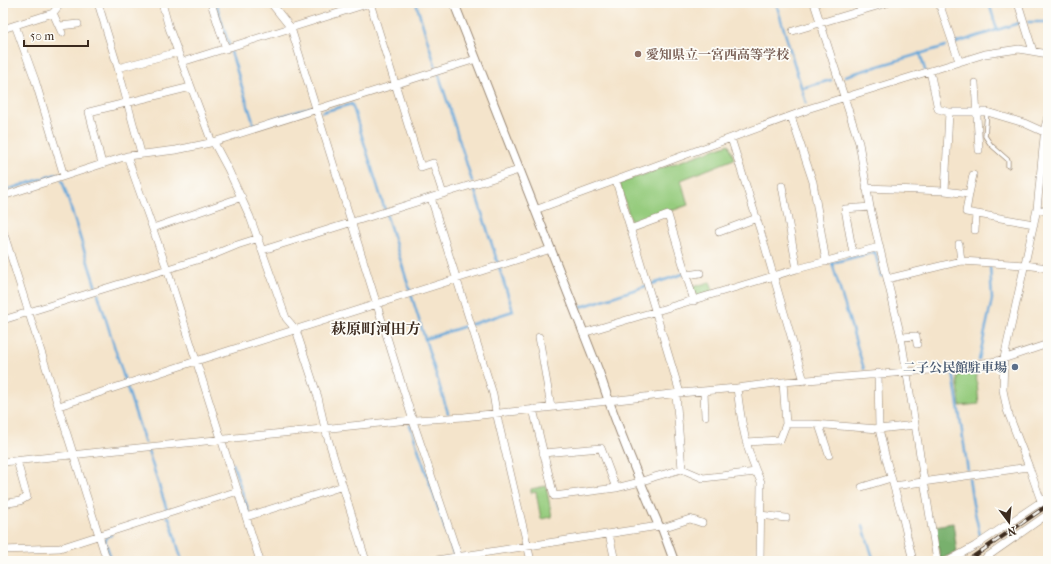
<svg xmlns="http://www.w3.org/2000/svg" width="1051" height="564" font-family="'IM FELL French Canon','Noto Serif JP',serif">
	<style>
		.green { fill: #96cc7e; stroke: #687b4e }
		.forest { fill: #78b06d; stroke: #5a6d46 }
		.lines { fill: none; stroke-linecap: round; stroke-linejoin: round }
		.stream { stroke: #67a8da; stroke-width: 2.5 }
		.service-casing { stroke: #988774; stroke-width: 5 }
		.minor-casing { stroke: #988774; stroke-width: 8 }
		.tertiary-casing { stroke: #988774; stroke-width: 10 }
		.service { stroke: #fff; stroke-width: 3.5 }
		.minor { stroke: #fff; stroke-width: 7 }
		.tertiary { stroke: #fff; stroke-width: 8 }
		.rail-casing { stroke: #3b2a1e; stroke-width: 4 }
		.rail { stroke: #fdfcf7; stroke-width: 2.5; stroke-dasharray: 8; stroke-linecap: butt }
		.education-dot { fill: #8d6e63; stroke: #fdfcf7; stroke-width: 1.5 }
		.service-dot { fill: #5c6f8a; stroke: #fdfcf7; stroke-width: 1.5 }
		.labels { text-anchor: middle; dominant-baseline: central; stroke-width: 3.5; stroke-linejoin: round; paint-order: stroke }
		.education-label { font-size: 13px; font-weight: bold; fill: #785e54; stroke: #fdfcf7; text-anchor: start }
		.service-label { font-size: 13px; font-weight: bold; fill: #4e5e75; stroke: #fdfcf7; text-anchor: end }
		.quarter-label { font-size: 15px; font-weight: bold; fill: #3b2a1e; stroke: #fdfcf7 }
	</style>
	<rect width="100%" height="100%" fill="#fdfcf7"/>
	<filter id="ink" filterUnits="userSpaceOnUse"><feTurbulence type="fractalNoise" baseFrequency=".025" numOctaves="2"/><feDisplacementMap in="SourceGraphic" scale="8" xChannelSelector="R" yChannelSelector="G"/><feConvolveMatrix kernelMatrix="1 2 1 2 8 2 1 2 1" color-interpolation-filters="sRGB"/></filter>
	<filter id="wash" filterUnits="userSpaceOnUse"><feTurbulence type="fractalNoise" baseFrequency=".012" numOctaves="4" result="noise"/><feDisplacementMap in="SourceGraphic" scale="16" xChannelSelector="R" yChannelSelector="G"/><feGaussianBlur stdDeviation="0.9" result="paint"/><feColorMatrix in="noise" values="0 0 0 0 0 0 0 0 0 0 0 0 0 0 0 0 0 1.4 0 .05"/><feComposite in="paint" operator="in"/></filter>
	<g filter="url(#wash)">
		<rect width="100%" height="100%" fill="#f4e4cb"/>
		<path class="green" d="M729,144L734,159L681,180L688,205L632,225L620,185V183Z
			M710,282L714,294L695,299L692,287Z
			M976,373L979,404L960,406L957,375Z
			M546,486L552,517L541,519L536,492L531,493V489Z"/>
		<path class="forest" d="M953,523L957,552L940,559L935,526Z"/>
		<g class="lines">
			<path class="stream" d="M216,3L229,45
				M416,3L436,68
				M776,3L806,103
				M989,3L997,30
				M1028,22H1048
				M956,43L1022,22
				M231,52L254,125L312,107
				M920,53L925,70
				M439,75L472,181
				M845,76L946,46
				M802,88L831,80
				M322,112L352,104L448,413
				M62,180L96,288
				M3,191L57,174
				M98,294L125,381
				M581,307L683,274
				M425,339L513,311L474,188
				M979,360L992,299L990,266
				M864,369L832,263L875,252L881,276H883
				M953,372L968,471
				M127,387L145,443
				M410,425L454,555
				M148,451L167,510
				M233,464L249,513
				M969,478L973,504L980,535
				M167,517H169L182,561
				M863,526L874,561
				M111,535L108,536L105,541L112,561"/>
		</g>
	</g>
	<g filter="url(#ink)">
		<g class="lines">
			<defs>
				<path id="service" d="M987,112L985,136L991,145L1008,160V166"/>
				<path id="minor" d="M98,3L118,68L141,153
					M162,3L169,28L211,140L213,141L228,169L250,217L286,318L296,330L318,397L325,429L366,561
					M211,3L226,49
					M271,3L291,28L414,424L458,555L460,556L462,561
					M370,3L421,167L433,163L443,194
					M814,3L859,143L870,207L901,337L937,561
					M939,3L959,61
					M1018,3L1033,51
					M53,13L61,3
					M15,25L35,80L64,176
					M60,26L78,24
					M3,29L53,13L62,33
					M793,31L887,3
					M182,62L370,3
					M118,68L178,52
					M930,71L938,109L949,112L945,191
					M975,83L979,150
					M949,112H987L1024,123L1044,132
					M791,116L813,182L826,262
					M1048,116L1045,127L1037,209L1004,358L1003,390L1007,410L1029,467L1041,501L1048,512
					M731,138L761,233L804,381
					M127,156L167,269L260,561
					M102,164L89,112L191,87
					M616,181L680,393
					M782,186L797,269
					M866,188L945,191L969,194L966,212L1034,224
					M969,194L973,175
					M3,196L127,156L176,150L210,143L476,59
					M431,198L493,394L496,412L531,561
					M1037,209L1048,212
					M535,210L807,110V109L985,54L1019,49L1048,54
					M153,228L242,197
					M630,229L668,215L694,301
					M975,230L976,214
					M3,231L107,561
					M719,232L757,218
					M959,244L961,261
					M263,250L519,170
					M853,254L845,209L870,207
					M687,275L700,273
					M887,279L961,261L1025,265L1048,268
					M3,320L213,255L237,245L259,238
					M583,333L797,269L879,247
					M539,337L551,407
					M901,337L916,336L917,344
					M878,373L879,429L886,459L903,519L913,561
					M783,382L786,424
					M737,388C741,421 746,452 761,482L760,561
					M704,392L705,416
					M676,394L682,469
					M59,406L196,361L551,249
					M533,409L554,496L616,488L640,482L654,477L682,469L703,478L756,472
					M819,425L829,455
					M746,442L780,440L786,424H813L879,429L915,425
					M543,453L601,448L616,488
					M3,462L399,421L464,417L680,393L737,388L783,382L943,369L997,361L1048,344
					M894,486L1029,467
					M862,487L891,478
					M3,504L20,501L27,497L17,461
					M760,515L786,518
					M246,517L343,486
					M662,528L690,519L702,523
					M609,534L615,561
					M3,550L60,548L238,491
					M430,561L659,526
					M948,561L975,546L1048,497
					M981,561L1048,514"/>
				<path id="tertiary" d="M454,3L599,372C616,425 637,475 659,526L662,528L674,561"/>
			</defs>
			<use href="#service" class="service-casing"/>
			<use href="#minor" class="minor-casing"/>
			<use href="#tertiary" class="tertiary-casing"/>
			<use href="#service" class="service"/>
			<use href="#minor" class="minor"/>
			<use href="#tertiary" class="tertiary"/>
			<defs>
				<path id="rail" d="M967,561L1048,505"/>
			</defs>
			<use href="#rail" class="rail-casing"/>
			<use href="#rail" class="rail"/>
		</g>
	</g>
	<circle class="education-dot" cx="638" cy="54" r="4"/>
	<circle class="service-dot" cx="1015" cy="367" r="4"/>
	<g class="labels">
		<g class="education-label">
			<text x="646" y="54">愛知県立一宮西高等学校</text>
		</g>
		<g class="service-label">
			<text x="1007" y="367">二子公民館駐車場</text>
		</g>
		<g class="quarter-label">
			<text x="376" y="329">萩原町河田方</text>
		</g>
	</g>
	<rect width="1051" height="564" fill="none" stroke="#fdfcf7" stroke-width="16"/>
	<g transform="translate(1009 522) rotate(164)" stroke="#fdfcf7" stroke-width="3" paint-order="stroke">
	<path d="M0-3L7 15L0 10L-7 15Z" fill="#3b2a1e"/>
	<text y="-6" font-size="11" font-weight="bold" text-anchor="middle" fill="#3b2a1e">N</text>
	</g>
	<path d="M24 40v6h64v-6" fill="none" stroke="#3b2a1e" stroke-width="2"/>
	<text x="30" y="40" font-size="12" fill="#3b2a1e" stroke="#fdfcf7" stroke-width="3" paint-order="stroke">50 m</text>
</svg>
